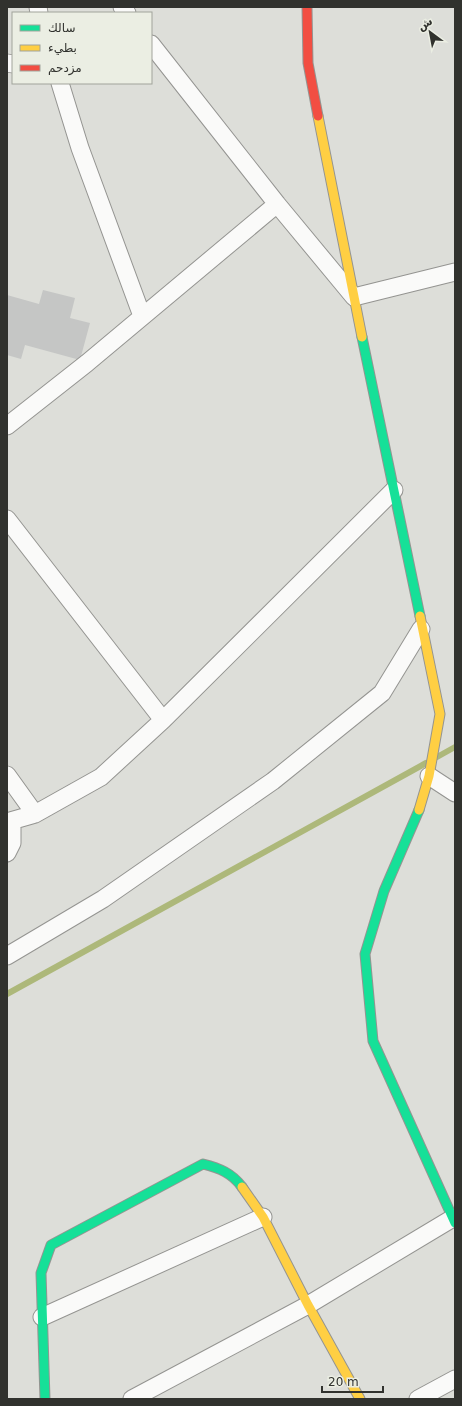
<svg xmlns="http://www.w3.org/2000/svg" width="462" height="1406" font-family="'DejaVu Sans','Noto Naskh Arabic',sans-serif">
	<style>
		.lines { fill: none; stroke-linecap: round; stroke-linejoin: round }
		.stream { stroke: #adb87a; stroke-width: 6 }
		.building { fill: #c5c6c5 }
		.street-casing { stroke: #949491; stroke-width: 19 }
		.fast-casing { stroke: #949491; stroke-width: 11 }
		.slow-casing { stroke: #949491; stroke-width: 11 }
		.jam-casing { stroke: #949491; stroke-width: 11 }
		.street { stroke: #fafaf9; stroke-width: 17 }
		.fast { stroke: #16e098; stroke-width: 9 }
		.slow { stroke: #ffcf43; stroke-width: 9 }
		.jam { stroke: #f24e42; stroke-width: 9 }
	</style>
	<rect width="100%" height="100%" fill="#ddded9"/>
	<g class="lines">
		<path class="stream" d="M437,757L455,747
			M7,994L426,763"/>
	</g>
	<path class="building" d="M43,290L75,298L70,318L90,323L80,360L25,345L21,359L7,355V295L39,304Z"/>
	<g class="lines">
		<defs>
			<path id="street" d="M38,7L39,13
				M122,7L127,13
				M151,44L277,204L354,297L455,272
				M7,63L13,64
				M60,83L80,148L142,316
				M7,426L87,363L277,204
				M7,519L163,720
				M7,775L35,814
				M429,776L455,793
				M7,822L35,814L101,777L163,720L394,490
				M7,853L12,843V821
				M7,956L103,899L273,781L382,693L421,629
				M42,1317L263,1217
				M132,1399L308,1305L453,1218
				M418,1399L455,1379"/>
			<path id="fast" d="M362,337L420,616
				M419,810L384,891L365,954L373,1041L455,1223
				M45,1399L41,1273L51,1245L203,1164C219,1168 232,1173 242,1187"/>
			<path id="slow" d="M318,116L362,337
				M419,810L429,776L440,714L420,616
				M242,1187L263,1217L308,1305L360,1399"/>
			<path id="jam" d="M307,7L308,63L318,116"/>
		</defs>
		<use href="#street" class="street-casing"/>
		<use href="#fast" class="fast-casing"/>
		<use href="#slow" class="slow-casing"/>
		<use href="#jam" class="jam-casing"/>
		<use href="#street" class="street"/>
		<use href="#fast" class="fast"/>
		<use href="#slow" class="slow"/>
		<use href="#jam" class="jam"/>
	</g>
	<rect width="462" height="1406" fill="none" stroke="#31322e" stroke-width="16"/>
	<rect x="12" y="12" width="140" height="72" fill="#ebeee3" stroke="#a1a39b"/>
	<rect x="20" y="25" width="20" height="6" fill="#16e098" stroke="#a1a39b"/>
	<text x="48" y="32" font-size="12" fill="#31322e">سالك</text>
	<rect x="20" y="45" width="20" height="6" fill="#ffcf43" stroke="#a1a39b"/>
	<text x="48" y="52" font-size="12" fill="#31322e">بطيء</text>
	<rect x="20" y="65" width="20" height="6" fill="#f24e42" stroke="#a1a39b"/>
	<text x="48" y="72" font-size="12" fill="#31322e">مزدحم</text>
	<g transform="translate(430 32) rotate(328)" stroke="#ebeee3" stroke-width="3" paint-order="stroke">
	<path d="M0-3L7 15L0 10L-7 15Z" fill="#31322e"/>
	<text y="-6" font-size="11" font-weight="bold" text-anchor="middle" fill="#31322e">ش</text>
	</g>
	<path d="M322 1386v6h61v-6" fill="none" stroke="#31322e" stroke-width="2"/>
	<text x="328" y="1386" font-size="12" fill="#31322e" stroke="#ebeee3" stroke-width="3" paint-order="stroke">20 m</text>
</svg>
